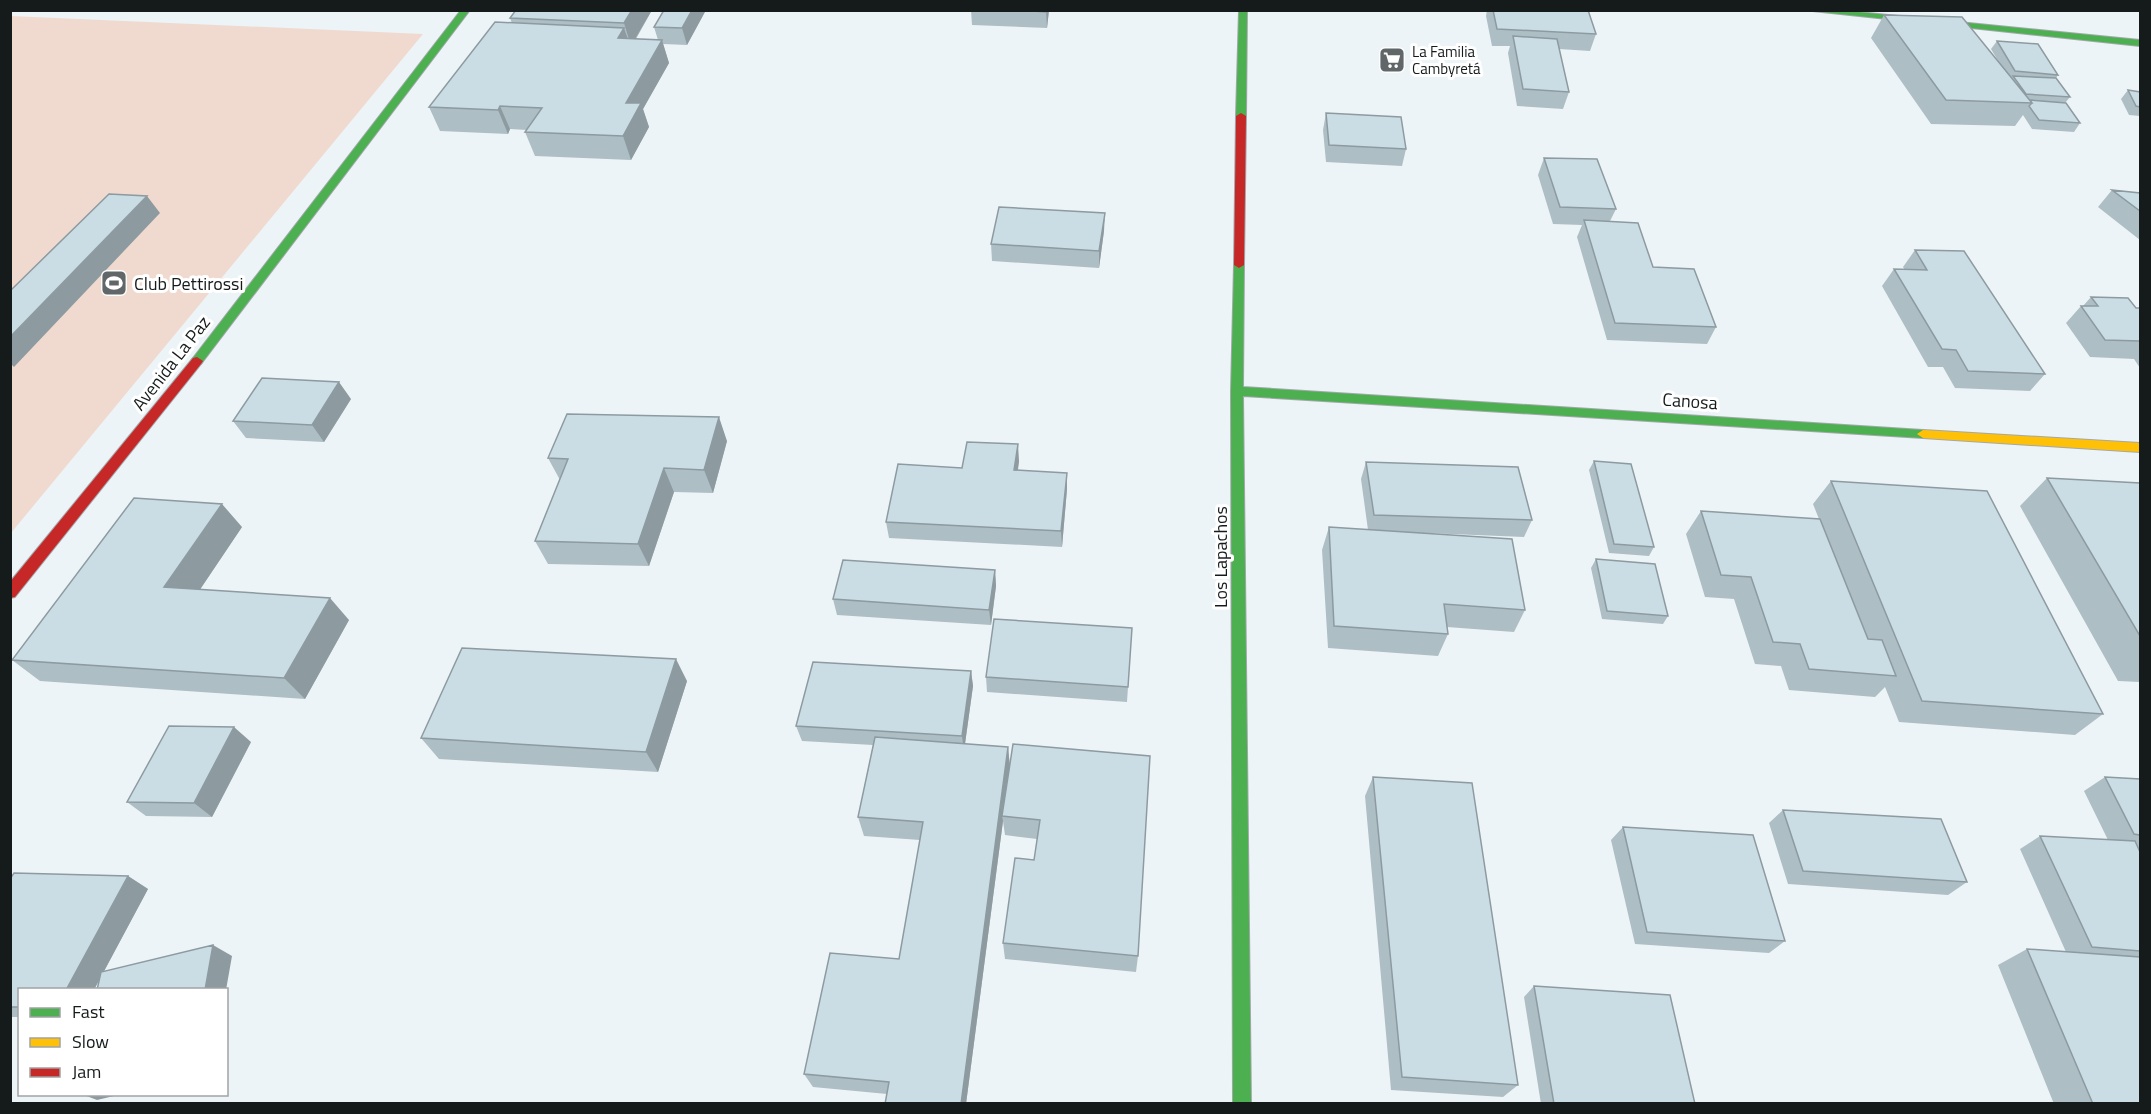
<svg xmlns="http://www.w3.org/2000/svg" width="2151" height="1114" font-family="'Titillium Web',sans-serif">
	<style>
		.green { fill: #f0dad0 }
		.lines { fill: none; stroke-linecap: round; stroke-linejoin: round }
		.fast-casing { stroke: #a3a8ab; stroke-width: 2 }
		.slow-casing { stroke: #a3a8ab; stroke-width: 2 }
		.jam-casing { stroke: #a3a8ab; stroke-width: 2 }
		.fast { fill: #4caf50; fill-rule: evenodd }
		.slow { fill: #ffc107; fill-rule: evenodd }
		.jam { fill: #c62828; fill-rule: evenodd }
		.wall { fill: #aebec5 }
		.shaded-wall { fill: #8d9ba0 }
		.building { fill: #cadde5; stroke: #8d9ba0; stroke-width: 1.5 }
		.labels { text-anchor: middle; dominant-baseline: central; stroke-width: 6; stroke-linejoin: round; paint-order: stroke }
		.far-poi-label { font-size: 15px; fill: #151a1b; stroke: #fff; text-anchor: start }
		.poi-label { font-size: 18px; fill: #151a1b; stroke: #fff; text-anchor: start }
		.street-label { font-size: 18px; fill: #151a1b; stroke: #fff }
	</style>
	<rect width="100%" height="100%" fill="#edf4f7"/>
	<path class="green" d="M11,16L423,34L11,533Z"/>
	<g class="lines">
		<defs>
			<path id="fast" d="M461,10H470L201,364H193L191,361L193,358Z
				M1239,10H1247L1246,116L1241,119L1236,116Z
				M1803,10H1838L2140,40V46Z
				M1239,262L1244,265L1243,387L1923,430L1929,434L1923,438L1243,396L1251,1104H1233L1231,391L1234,265Z"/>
			<path id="slow" d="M1923,430L2140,443V452L1923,438L1917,434Z"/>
			<path id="jam" d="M1241,113L1246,116L1244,265L1239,268L1234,265L1236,116Z
				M197,357L203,361L201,364L15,597L10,598V582L193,358Z"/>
		</defs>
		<use href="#fast" class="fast-casing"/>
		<use href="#slow" class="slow-casing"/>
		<use href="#jam" class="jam-casing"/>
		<use href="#fast" class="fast"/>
		<use href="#slow" class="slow"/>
		<use href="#jam" class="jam"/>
	</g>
	<path class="wall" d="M516,10H652L636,39L658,40L654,27L706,10L687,45L663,44L669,63L643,109L649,127L631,160L535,156L525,132L527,130L510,129L508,134L440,131L429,107L512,23L510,18Z
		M971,10H1049L1047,28L972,25Z
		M1487,10H1588L1596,34L1590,51L1559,49L1569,92L1563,109L1517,106L1508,53L1510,46H1492L1486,16Z
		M1884,15L2000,64L1991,49L1997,41L2058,75L2056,78L2070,97L2065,103L2080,123L2074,132L2032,129L2023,115L2015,126L1931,124L1871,38Z
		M2128,90L2140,92V116L2129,115L2121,99Z
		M1326,113L1406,149L1402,166L1326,162L1323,130Z
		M1544,158L1616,209L1610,221L1653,267L1716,327L1707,344L1607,340L1577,237L1582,225L1553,224L1538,175Z
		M2112,190L2140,193V240L2098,207Z
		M1104,231L1099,268L992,261L991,244Z
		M1915,250L2045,374L2030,391L1955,388L1943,367H1928L1882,286L1894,269L1905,270L1903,267Z
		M2091,297L2136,308H2140V368L2134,359L2090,357L2066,323L2081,306H2083Z
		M351,399L324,442L246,438L233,421Z
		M727,441L713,493L674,492L649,566L548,564L535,541L560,480L548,458Z
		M1019,461L1018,471L1067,489L1062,547L889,538L886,522L962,468Z
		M1594,461L1654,547L1649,556L1609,553L1589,470Z
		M1366,462L1532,520L1524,537L1426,533L1525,610L1514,632L1447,627L1448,634L1438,656L1328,648L1322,550L1329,527L1368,530L1361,479Z
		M2047,478L2140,483V682L2118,681L2020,506Z
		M1831,481L2103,714L2075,735L1899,722L1885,687L1875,697L1789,690L1781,666L1755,664L1734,599L1705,597L1686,534L1701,511L1819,519L1813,504Z
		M242,527L200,589L349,620L305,699L40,681L12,660Z
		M1596,559L1668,616L1663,624L1602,619L1591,568Z
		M995,570L996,586L991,625L837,615L833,599Z
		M1132,628L1127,702L987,692L986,677Z
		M971,671L973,686L965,744L1008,747L1010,767L1138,956L1136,972L1005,959L1003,943L1034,860L1037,839L1005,835L1003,821L966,1104H885L887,1094L813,1087L804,1074L899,959L920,840L864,836L858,817L873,745L802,741L796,726Z
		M687,681L658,772L439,759L421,738Z
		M251,742L212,817L146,816L127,802Z
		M1373,777L1518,1085L1503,1097L1391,1090L1365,796Z
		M2105,777L2140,779V849H2139L2140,852V1104H2054L1998,965L2027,949L2066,952L2020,849L2040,836L2108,840L2084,791Z
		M1783,810L1967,882L1948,895L1788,884L1769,823Z
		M1623,827L1785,941L1769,953L1635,944L1611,840Z
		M128,876L148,889L104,971L232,956L20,990V1017H10V879Z
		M1534,986L1695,1104H1541L1524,997Z"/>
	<path class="shaded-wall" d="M632,10H652L631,46L624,23Z
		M692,10H706L687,45L682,28Z
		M1046,10H1049L1047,28Z
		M624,28L632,51L618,38Z
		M662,40L669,63L643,109L649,127L631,160L623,136L626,103Z
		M500,106L510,129L508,134L498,110Z
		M147,196L160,213L14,367L10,363V337Z
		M1105,213L1104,231L1099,268V251Z
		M339,382L351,399L324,442L312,425Z
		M719,417L727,441L713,493L704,470Z
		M1018,444L1019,461L1015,487L1014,470Z
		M664,468L674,492L649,566L638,544Z
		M1067,473V489L1062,547L1061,531Z
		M222,504L242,527L187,609L164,587Z
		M995,570L996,586L991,625L989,610Z
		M330,598L349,620L305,699L284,678Z
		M676,659L687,681L658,772L646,752Z
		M971,671L973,686L964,751L962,736Z
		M234,727L251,742L212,817L194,803Z
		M1008,747L1010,767L1002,816L1003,821L966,1104H961Z
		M128,876L148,889L94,990H66Z
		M213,945L232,956L226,990H205Z
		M84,1095H118L97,1100Z"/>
	<path class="building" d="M516,10H632L624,23L510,18Z
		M664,10H692L682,28L654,27Z
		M1018,10H1046V12Z
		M1493,10H1588L1596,34L1497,29Z
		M1884,15L1962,17L2032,103L1946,100Z
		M495,22L624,28L618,38L662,40L626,103H641L623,136L525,132L542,108L500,106L498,110L429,107Z
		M1513,36L1557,39L1569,92L1523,89Z
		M1997,41L2038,44L2058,75L2015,71Z
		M2013,76L2056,78L2070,97L2026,94Z
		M2128,90L2140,92V107L2136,106Z
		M2030,100L2066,103L2080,123L2039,120L2029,106L2032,103Z
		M1326,113L1401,117L1406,149L1329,145Z
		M1544,158L1597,159L1616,209L1560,207Z
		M2112,190L2140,193V211Z
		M109,194L147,196L10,337V291Z
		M999,207L1105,213L1099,251L991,244Z
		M1584,220L1638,223L1653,267L1694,269L1716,327L1615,323Z
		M1915,250L1964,251L2045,374L1968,371L1956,350L1942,349L1894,269L1927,270Z
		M2091,297L2128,298L2136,308H2140V341L2105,340L2081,306H2098Z
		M262,378L339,382L312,425L233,421Z
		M567,414L719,417L704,470L664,468L638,544L535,541L568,459L548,458Z
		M967,442L1018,444L1014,470L1067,473L1061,531L886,522L898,464L962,468Z
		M1594,461L1631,464L1654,547L1614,544Z
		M1366,462L1518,467L1532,520L1374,515Z
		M2047,478L2140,483V636Z
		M1831,481L1987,491L2103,714L1922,701Z
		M134,498L222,504L164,587L330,598L284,678L12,660Z
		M1701,511L1820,519L1868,639L1882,640L1896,676L1809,669L1800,644L1773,642L1751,577L1721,575Z
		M1329,527L1512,539L1525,610L1444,604L1448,634L1334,626Z
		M1596,559L1655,564L1668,616L1607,611Z
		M843,560L995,570L989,610L833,599Z
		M994,619L1132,628L1128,687L986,677Z
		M462,648L676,659L646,752L421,738Z
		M813,662L971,671L962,736L796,726Z
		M169,726L234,727L194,803L127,802Z
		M875,737L1008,747L961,1104H885L889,1082L804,1074L830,953L899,959L923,822L858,817Z
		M1013,744L1150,756L1138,956L1003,943L1015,858L1034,860L1040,820L1002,816Z
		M1373,777L1472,783L1518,1085L1402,1077Z
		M2105,777L2140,779V835L2134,834Z
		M1783,810L1941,819L1967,882L1803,871Z
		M1623,827L1753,835L1785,941L1647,932Z
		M2040,836L2135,841L2140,852V951L2092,947Z
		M14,873L128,876L66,990H20V1007H10V879Z
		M213,945L205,990H97L101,972Z
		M2027,949L2140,957V1104H2093Z
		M1534,986L1670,995L1695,1104H1554Z"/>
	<defs>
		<symbol id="supermarket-square" viewBox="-11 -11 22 22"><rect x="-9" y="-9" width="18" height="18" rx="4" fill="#616668" stroke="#fff"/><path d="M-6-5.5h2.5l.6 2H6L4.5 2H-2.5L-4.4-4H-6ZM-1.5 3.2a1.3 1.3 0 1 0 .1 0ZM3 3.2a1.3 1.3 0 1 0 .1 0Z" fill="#fff"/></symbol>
		<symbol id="stadium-square" viewBox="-11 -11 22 22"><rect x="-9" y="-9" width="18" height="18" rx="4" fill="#616668" stroke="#fff"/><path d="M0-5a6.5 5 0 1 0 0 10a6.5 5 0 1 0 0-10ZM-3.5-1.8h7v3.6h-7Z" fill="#fff"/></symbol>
	</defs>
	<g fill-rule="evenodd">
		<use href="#supermarket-square" x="1377" y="45" width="30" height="30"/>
		<use href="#stadium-square" x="99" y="268" width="30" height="30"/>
	</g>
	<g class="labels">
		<g class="far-poi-label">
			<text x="1412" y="51">La Familia<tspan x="1412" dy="17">Cambyretá</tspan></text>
		</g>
		<g class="poi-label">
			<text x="134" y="283">Club Pettirossi</text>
		</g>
		<g class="street-label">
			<text transform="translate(171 363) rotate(-52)">Avenida La Paz</text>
			<text transform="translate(1690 401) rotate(4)">Canosa</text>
			<text transform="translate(1220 557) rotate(-90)">Los Lapachos</text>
		</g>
	</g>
	<rect width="2151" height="1114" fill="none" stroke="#151a1b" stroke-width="24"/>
	<rect x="18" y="988" width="210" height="108" fill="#ffffff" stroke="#a1a3a4" stroke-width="1.5"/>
	<rect x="30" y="1008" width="30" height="9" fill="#4caf50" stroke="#a1a3a4" stroke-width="1.5"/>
	<text x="72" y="1018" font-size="18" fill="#151a1b">Fast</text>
	<rect x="30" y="1038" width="30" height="9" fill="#ffc107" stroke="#a1a3a4" stroke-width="1.5"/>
	<text x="72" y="1048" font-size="18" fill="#151a1b">Slow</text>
	<rect x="30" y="1068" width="30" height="9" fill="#c62828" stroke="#a1a3a4" stroke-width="1.5"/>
	<text x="72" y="1078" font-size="18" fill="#151a1b">Jam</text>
</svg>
